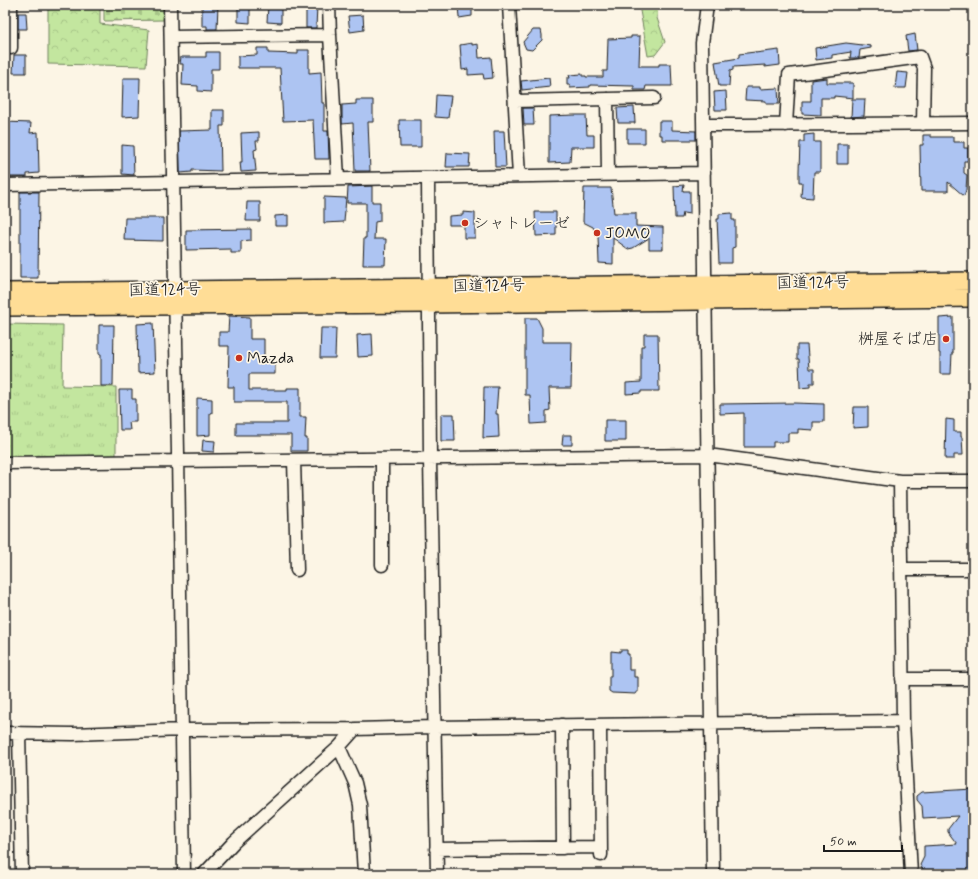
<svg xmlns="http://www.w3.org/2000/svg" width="978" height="879" font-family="Mynerve,'Klee One',sans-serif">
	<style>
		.grass { fill: url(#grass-tufts); stroke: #70815e }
		.forest { fill: url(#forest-crowns); stroke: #70815e }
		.cemetery { fill: url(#cemetery-stones); stroke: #70815e }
		.building { fill: #adc4f2; stroke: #1c1c1c }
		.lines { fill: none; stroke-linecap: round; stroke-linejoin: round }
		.minor-casing { stroke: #1c1c1c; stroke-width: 15 }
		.highway-casing { stroke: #1c1c1c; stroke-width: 20 }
		.minor { stroke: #fcf5e5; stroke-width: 12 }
		.highway { stroke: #ffdd96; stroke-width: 17 }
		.poi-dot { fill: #c8321e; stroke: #fcf5e5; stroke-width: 1.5 }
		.labels { text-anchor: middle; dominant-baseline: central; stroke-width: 3.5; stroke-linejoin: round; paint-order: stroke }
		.poi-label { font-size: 16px; fill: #1c1c1c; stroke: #fcf5e5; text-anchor: start }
		.street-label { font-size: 16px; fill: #1c1c1c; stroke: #fcf5e5 }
	</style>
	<defs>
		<pattern id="grass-tufts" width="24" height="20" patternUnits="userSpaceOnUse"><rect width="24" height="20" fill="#c3e69f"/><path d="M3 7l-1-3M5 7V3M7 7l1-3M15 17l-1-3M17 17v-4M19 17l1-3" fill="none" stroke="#a7c588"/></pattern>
		<pattern id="forest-crowns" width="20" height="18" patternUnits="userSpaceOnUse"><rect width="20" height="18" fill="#c3e69f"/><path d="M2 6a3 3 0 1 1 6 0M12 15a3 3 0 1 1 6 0" fill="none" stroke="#a7c588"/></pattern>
		<pattern id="cemetery-stones" width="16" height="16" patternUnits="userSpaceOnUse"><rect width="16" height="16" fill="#c3e69f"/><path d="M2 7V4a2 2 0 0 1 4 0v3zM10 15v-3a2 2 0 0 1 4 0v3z" fill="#a7c588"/></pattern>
	</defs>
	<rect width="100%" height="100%" fill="#fcf5e5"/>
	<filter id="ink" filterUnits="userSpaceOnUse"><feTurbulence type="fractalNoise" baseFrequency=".025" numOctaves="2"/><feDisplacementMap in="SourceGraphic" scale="8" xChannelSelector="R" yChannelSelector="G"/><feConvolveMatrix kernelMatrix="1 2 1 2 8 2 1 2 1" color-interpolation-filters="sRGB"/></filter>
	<g filter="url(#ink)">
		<path class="grass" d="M5,324L63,325L62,386L116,387V456H5Z"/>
		<path class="forest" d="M48,5H100V24L149,30L146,66L48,64Z
			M639,5H658L657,18L665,42L655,55L648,56Z"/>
		<path class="cemetery" d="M104,5H164V20L104,21Z"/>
		<path class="building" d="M202,5H218L217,29H207V26H202Z
			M238,5H250V23L238,22Z
			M268,5H281V23L267,22Z
			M306,5H317L316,28H306Z
			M458,5H472V16L459,18Z
			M18,13H26L27,29H18Z
			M363,15L364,30L350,32L348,16Z
			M533,30H541L542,35V40L532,50L526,49L523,42Z
			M915,34L917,50L908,51L906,36Z
			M631,36H640L639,66H659V64H671L672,86H646L645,90H634V86L590,85V87L570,88V85H567V78H570L569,75L582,74V76H586V77H603V71H607L608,39L631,38Z
			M472,43V45L478,44L479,58L491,57L493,78L484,79L483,74L468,75V69L462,70L460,45Z
			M846,43L871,46V48L860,50L859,58H850L851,52L832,55V58L816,60L815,48Z
			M257,48H268V53L298,54V50H309V73L321,72L322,103H324V131H328L329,159H315L313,120L283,121L280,68H238V56L257,55Z
			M779,50L780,65L765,67V65L733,67V70L730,71L729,86H719L715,62L739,58V54L755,52V53Z
			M206,52H219V69H211V92L198,91V86L182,85L183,64H180L181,57H206Z
			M14,55H26V73H13Z
			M897,72L908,73L906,88H895Z
			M123,78H140L139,116L122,117Z
			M549,78L550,87L522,90L521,81Z
			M827,78V83H853V98L834,96V98H821V115L802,114V101H811V80Z
			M746,87H760V89L778,88L779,104H766V101L745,100Z
			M726,91L727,110H715L714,92Z
			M436,95L451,96L448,118L435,117Z
			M852,99H865L864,116L851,117Z
			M356,100H373V122H368L370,171H355L353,123L342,124V105L356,104Z
			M634,107L635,123H618L617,108Z
			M523,108H533L534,125H524Z
			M212,110H224V126H220L221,171L192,170V172L180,173L179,131L212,130Z
			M574,115H586L587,135H594V147H571L570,162L549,163V116Z
			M399,120H421V147H400Z
			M659,121H672V130L696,131V140H662V135H659Z
			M5,122L31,123L30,133L38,132L39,173L27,174V177H5Z
			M627,129H645V143H627Z
			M494,131H504L506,167H495Z
			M259,132V141H256L257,149L254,150L256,171L241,172L240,162H242L241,133Z
			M814,134V142H820V172H814L813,198L801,197L802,182H799V171L800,142H804V135Z
			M923,135H931V137H953V142H964V148H968V161H964V173L967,175L966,190L964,196L948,182V191H921L920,145H923Z
			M837,144H848V164H837Z
			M122,145L133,146L134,175L122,174Z
			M447,153L470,154L469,167H446Z
			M684,185L683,191H690V214L683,213L682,218H675L674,186Z
			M372,186V202H380V221L375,222L374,239H386L385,265H363L364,238H366V203H347L348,187Z
			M584,188H611L614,213H636V226L663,227V249H649V238L633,248L628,249L613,238V264L599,263L598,236L593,227L583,222Z
			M20,192H39L38,278H20Z
			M324,197L346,198L344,222L324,223Z
			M247,202H260V221H246Z
			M463,212L475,213V238H464V225H449V216L463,215Z
			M535,212H556V235L536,236Z
			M732,213V220H735V247L732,248V263H719L717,219H719V214Z
			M288,215V226H275V216Z
			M125,218H163V241L124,240Z
			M251,229V240L241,241V253H231V249L186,250V230Z
			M229,316L250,317V339H264V360H275V374H249V390H287V388H300V417H306L305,438H307V451H291V435H236V423H287V402H234V387H228L229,346H219V332H228Z
			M953,317V353H952L951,374H940V353H939V318Z
			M525,318H537L542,328V342H572L571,388H549L550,410L546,411V423L531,424L530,395H525Z
			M153,323L155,372L138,373L137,324Z
			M99,325H114L113,386H101V354H99Z
			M321,328H336L335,358H320Z
			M372,334L373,356L358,357L357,335Z
			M644,334H658L659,391H641V393L626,394V383L641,382V346H644Z
			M797,345H807L809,369H814V383H810V387L800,388L799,359H797Z
			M484,387H498L496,414H498L499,437L483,438Z
			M119,390H132V399H136V422H129L130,430H120Z
			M197,398L212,399V413H210V435L197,436Z
			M794,403L824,404V422H813V430L798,429V433H788V442H773V447H744V413L720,414V404Z
			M854,407H868V427L853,428Z
			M441,414H454L455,441H441Z
			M946,419L954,420V432H961V437H962L963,455H954V459H945Z
			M605,420H626V441H605Z
			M563,435H572V445H562Z
			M203,440L215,441L214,452L202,451Z
			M620,650H627V654H629V670H634V677H638V692H636V694L612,693L609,691V676H611V651L620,652Z
			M973,789V872H966V874H948V872H925V870L922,869L920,865L924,857V846L957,844L948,832V829L958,816L923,818L922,806L917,800V796L922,792Z"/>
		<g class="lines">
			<defs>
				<path id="minor" d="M11,5V48
					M170,5C174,295 182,584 184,874
					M329,5L330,35L338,179
					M509,5L519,176
					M707,5L702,43L713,874
					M171,37L330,35
					M607,99L608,174
					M515,101L654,98
					M704,125H742L973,123
					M786,125L789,75L920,57L924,68L923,124
					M428,178L430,459L437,874
					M5,185L704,173
					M294,460L297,570
					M382,460V565
					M5,463L708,455L900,481H973
					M900,481L903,721L911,874
					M901,569H973
					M902,679H973
					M562,725L563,848
					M600,725L601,855
					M5,733L73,734L183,730L355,729L434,727L903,721
					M19,733L22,874
					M339,747L355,783L360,805L364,874
					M436,849L600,847
					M204,874L234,842L339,747L355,729"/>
				<path id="highway" d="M5,292L973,281
					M5,307L428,304L973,298"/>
			</defs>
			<use href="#minor" class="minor-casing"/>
			<use href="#highway" class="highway-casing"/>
			<use href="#minor" class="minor"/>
			<use href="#highway" class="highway"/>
		</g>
	</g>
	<g class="poi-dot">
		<circle cx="465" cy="223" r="4"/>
		<circle cx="597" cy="233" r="4"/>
		<circle cx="946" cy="339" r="4"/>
		<circle cx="239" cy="358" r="4"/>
	</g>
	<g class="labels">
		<g class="poi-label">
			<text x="473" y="223">シャトレーゼ</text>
			<text x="605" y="233">JOMO</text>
			<text x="938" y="339" text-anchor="end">桝屋そば店</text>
			<text x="247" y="358">Mazda</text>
		</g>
		<g class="street-label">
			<text transform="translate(813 283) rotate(-1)">国道124号</text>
			<text transform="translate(489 286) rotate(-1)">国道124号</text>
			<text transform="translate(165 290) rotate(-1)">国道124号</text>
		</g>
	</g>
	<rect width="978" height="879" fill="none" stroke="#fcf5e5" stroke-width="20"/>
	<rect x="10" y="10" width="958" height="859" fill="none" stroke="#1c1c1c" stroke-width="1.5" filter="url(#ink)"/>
	<path d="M824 845v6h78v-6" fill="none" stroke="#1c1c1c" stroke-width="2"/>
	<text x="830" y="845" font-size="12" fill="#1c1c1c" stroke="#fcf5e5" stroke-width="3" paint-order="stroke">50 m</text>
</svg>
